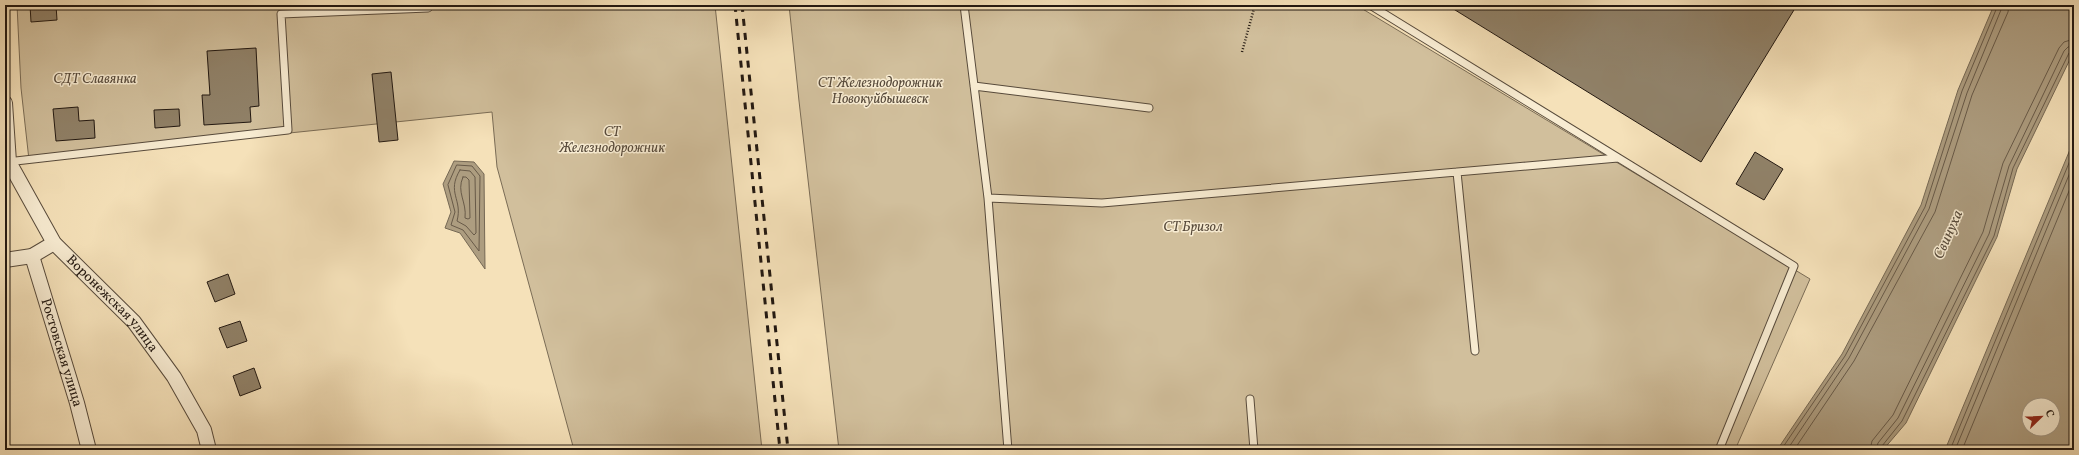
<svg xmlns="http://www.w3.org/2000/svg" width="2079" height="455" font-family="Vollkorn,serif">
	<style>
		.green { fill: #d1bf9c; stroke: #7a6c56 }
		.water { fill: #ad9d80; stroke: #756854; fill-rule: evenodd }
		.lines { fill: none; stroke-linecap: round; stroke-linejoin: round }
		.shore { stroke: #685a48; stroke-width: 1 }
		.building { fill: #908168; stroke: #221811 }
		.service-casing { stroke: #574a3b; stroke-width: 9 }
		.minor-casing { stroke: #574a3b; stroke-width: 16 }
		.path { stroke: #221811; stroke-width: 2.5; stroke-dasharray: 1 2; stroke-linecap: butt }
		.service { stroke: #f8ecd2; stroke-width: 7 }
		.minor { stroke: #f8ecd2; stroke-width: 14 }
		.rail { stroke: #221811; stroke-width: 3; stroke-dasharray: 7 7; stroke-linecap: butt }
		.labels { text-anchor: middle; dominant-baseline: central; stroke-width: 3; stroke-linejoin: round; paint-order: stroke }
		.park-label { font-size: 14px; font-style: italic; fill: #574a3b; stroke: #f8ecd2 }
		.street-label { font-size: 14px; fill: #221811; stroke: #f8ecd2 }
		.water-label { font-size: 15px; font-style: italic; fill: #5a4d3d; stroke: #f8ecd2 }
	</style>
	<rect width="100%" height="100%" fill="#f5e1b9"/>
	<filter id="stains"><feTurbulence type="fractalNoise" baseFrequency=".005" numOctaves="4"/><feColorMatrix values="0 0 0 0 .2 0 0 0 0 .09 0 0 0 0 .02 0 0 0 .5 -.17"/></filter>
	<radialGradient id="worn" r=".72"><stop offset=".6" stop-color="#630" stop-opacity="0"/><stop offset="1" stop-color="#630" stop-opacity=".3"/></radialGradient>
	<path class="green" d="M17,5H715L762,450H574L497,167L492,112L29,160L21,88Z
		M789,5H1356L1810,279L1735,450H839L799,101Z"/>
	<path class="water" d="M1994,5H2074V51L2017,169L1997,237L1906,423L1883,450H1777L1842,354L1921,205L1958,90Z
		M2074,140V450H1945ZM2029,405H2053V429H2029Z
		M454,161L474,162L484,174L485,269L460,233L445,228L451,212L443,184Z"/>
	<g class="lines">
		<path class="shore" d="M457,165L472,166L480,176L479,251L463,230L451,225L455,212L448,185Z
			M460,170L470,171L475,177L476,233L474,235L466,226L457,221C463,199 446,193 460,170Z
			M463,177H466L469,180L470,218L468,219L465,218C467,202 456,192 463,177Z
			M1781,450L1845,356L1925,207L1962,91L1998,5
			M1787,450L1849,358L1929,209L1967,93L2003,5
			M1794,450L1854,361L1935,212L1972,95L2008,12L2009,5
			M1870,450L1872,441L1893,415L1983,232L2003,163L2059,48L2064,42L2074,39
			M1876,450L1878,443L1898,418L1989,234L2009,166L2064,51L2068,47L2074,45
			M1881,450L1882,446L1902,421L1994,236L2013,168L2069,53L2074,51
			M1950,450L2074,151
			M1955,450L2074,163
			M1962,450L2074,179"/>
	</g>
	<path class="building" d="M30,5H56L57,20L31,22Z
		M1447,5H1797L1701,162Z
		M256,48L259,106L250,107L251,122L204,125L202,95H210L207,51Z
		M391,72L398,140L379,142L372,74Z
		M78,107L79,121L94,120L95,138L56,141L53,109Z
		M179,109L180,126L155,128L154,110Z
		M1755,152L1783,169L1764,200L1736,184Z
		M228,274L235,294L215,302L207,282Z
		M240,321L247,341L227,348L219,328Z
		M254,368L261,388L240,396L233,376Z"/>
	<g class="lines">
		<defs>
			<path id="service" d="M964,5L988,198L1008,450
				M1370,5L1794,266L1719,450
				M974,86L1149,108
				M7,162L288,130L281,14L428,8
				M1457,172L1475,351
				M988,198L1102,203L1618,158
				M1250,399L1254,450"/>
			<g id="minor">
				<path id="s1" d="M5,103L9,162L54,243L134,322L174,377L204,430L209,450"/>
				<path id="s2" d="M32,256L77,403L89,450"/>
				<path d="M5,260L32,256L54,243"/>
			</g>
		</defs>
		<use href="#service" class="service-casing"/>
		<use href="#minor" class="minor-casing"/>
		<path class="path" d="M1242,52L1255,5"/>
		<use href="#service" class="service"/>
		<use href="#minor" class="minor"/>
		<path class="rail" d="M735,5L780,450
			M742,5L788,450"/>
	</g>
	<g class="labels">
		<g class="park-label">
			<text x="95" y="79">СДТ Славянка</text>
			<text x="880" y="83">СТ Железнодорожник<tspan x="880" dy="16">Новокуйбышевск</tspan></text>
			<text x="612" y="132">СТ<tspan x="612" dy="16">Железнодорожник</tspan></text>
			<text x="1193" y="227">СТ Бризол</text>
		</g>
		<g class="street-label">
			<text stroke="none"><textPath href="#s1" startOffset="236">Воронежская улица</textPath></text>
			<text stroke="none"><textPath href="#s2" startOffset="101">Ростовская улица</textPath></text>
		</g>
		<g class="water-label">
			<text transform="translate(1949 235) rotate(-66)">Свинуха</text>
		</g>
	</g>
	<rect width="2079" height="455" fill="none" stroke="#f5e1b9" stroke-width="20"/>
	<rect x="6" y="6" width="2067" height="443" fill="none" stroke="#221811" stroke-width="2"/>
	<rect x="10" y="10" width="2059" height="435" fill="none" stroke="#221811"/>
	<g transform="translate(2041 417) rotate(67)"><circle r="19" fill="#f8ecd2" stroke="#a29785"/>
	<path d="M0-3L7 15L0 10L-7 15Z" fill="#8f2418"/>
	<text y="-6" font-size="11" font-weight="bold" text-anchor="middle" fill="#221811">С</text>
	</g>
	<rect width="100%" height="100%" filter="url(#stains)"/>
	<rect width="100%" height="100%" fill="url(#worn)"/>
</svg>
